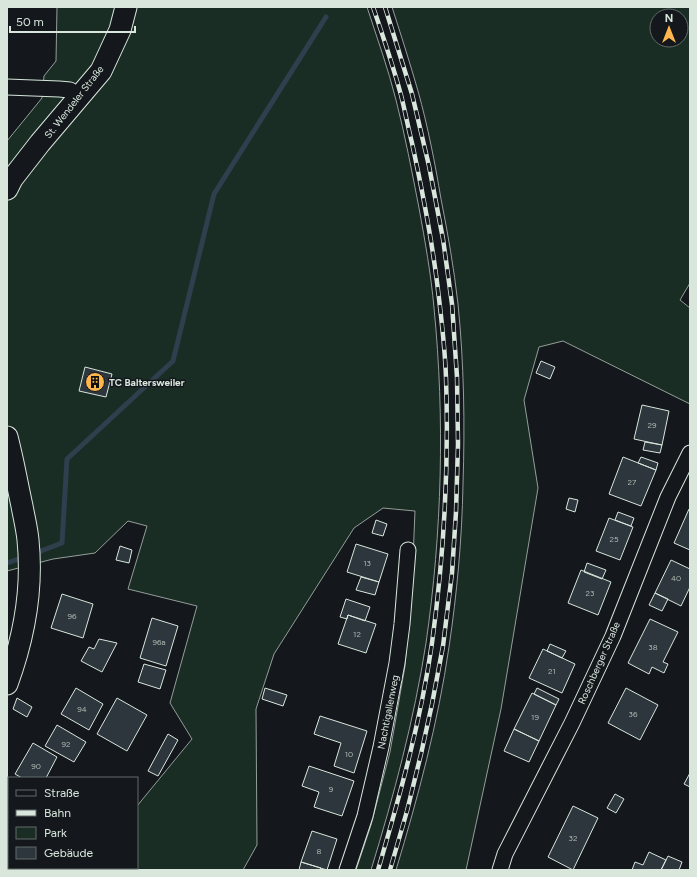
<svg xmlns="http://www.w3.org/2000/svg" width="697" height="877" font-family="Figtree,sans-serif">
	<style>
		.green { fill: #1a2d24; stroke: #939e99; fill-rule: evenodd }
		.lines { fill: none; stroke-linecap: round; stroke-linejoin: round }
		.stream { stroke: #2f3f4d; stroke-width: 5 }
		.building { fill: #2c363c; stroke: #d8e6dc }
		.street-casing { stroke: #d8e6dc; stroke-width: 17 }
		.secondary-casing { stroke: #d8e6dc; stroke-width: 23 }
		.street { stroke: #14181c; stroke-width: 15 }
		.secondary { stroke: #14181c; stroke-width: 21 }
		.rail-casing { stroke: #d8e6dc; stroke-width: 4.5 }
		.rail { stroke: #14181c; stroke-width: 3; stroke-dasharray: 9; stroke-linecap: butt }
		.labels { text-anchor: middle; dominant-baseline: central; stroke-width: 3; stroke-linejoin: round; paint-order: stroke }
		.number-label { font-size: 8px; fill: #adbab4 }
		.street-label { font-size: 10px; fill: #d8e6dc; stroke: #14181c }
		.poi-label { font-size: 10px; font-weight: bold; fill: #d8e6dc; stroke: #14181c; text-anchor: start }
	</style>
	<rect width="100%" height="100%" fill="#14181c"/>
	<path class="green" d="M57,7H367C377,38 388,68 396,100C405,135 412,172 419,208C425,241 431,274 434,308C445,419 442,532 426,643C414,720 394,795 371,870H356L371,825L390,752L405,666L412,583L415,511L383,508L354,528L274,654L256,709L257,845L243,870H84L86,868H137V806L192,739L170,703L197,606L128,589L147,526L128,521L95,553L53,559L7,571V141L42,98L44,76L56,61Z
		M392,7H690V283L680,300L690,308V404L563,341L539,347L524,400L538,488L501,709L466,870H396C418,797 438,723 449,647C457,593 462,539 463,484C465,424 464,364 458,304C454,269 448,234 441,199C435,163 428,127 418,91C410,63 401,35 392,7ZM657,16H681V40H657Z"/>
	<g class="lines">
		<path class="stream" d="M33,554L62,543L67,459L173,361L214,194L326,17
			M7,563L24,557"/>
	</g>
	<path class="building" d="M541,361L555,367L550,379L536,373Z
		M85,367L112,374L106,397L79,391Z
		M642,405L669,411L662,445L634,439Z
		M645,442L662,445L660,453L643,450Z
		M623,457L656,470L641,506L609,494Z
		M641,457L658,463L656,470L638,463Z
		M569,498L578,500L575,512L566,509Z
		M689,509L690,510V550L674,543Z
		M618,512L634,518L631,526L615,520Z
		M609,518L633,527L620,560L596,551Z
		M376,520L387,524L383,536L372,533Z
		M356,544L388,554L379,582L347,572Z
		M120,546L132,550L129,563L116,560Z
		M671,560L690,569V587L681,606L655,593Z
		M587,563L606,570L602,579L584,572Z
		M581,570L611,582L598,615L568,603Z
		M361,577L379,582L375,595L356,590Z
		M655,593L668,599L662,611L649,605Z
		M62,594L93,604L83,638L51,628Z
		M346,599L370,607L365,621L348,615L347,619L340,617Z
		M348,615L376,624L366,653L338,644Z
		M152,618L178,626L166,666L140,658Z
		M650,619L678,632L663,662L668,664L664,673L652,667L649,674L628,663Z
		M99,639L117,643L102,672L81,661L89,647L94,649Z
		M550,644L566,651L562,658L547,651Z
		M543,649L575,664L562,693L529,678Z
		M144,664L166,670L160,689L138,682Z
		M76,688L103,704L89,730L61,714Z
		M265,688L287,695L283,706L262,699Z
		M537,688L559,699L556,705L534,694Z
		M626,688L658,705L640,740L608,723Z
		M532,693L556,705L539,741L514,729Z
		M17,698L32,707L27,717L13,709Z
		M117,698L147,715L127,751L97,734Z
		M320,716L367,731L354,773L334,766L341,743L314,734Z
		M57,725L86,742L74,762L45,746Z
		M514,729L539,741L529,762L504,751Z
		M168,734L178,740L158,776L148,771Z
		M33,743L57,757L46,778H22L15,774Z
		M309,766L354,781L342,816L314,807L319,792L302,786Z
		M690,773V787L684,784Z
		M615,794L624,799L616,813L607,808Z
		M573,806L598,818L573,870L548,857Z
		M7,830L9,831V860L7,859Z
		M312,831L337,839L327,870L301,862Z
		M649,852L666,860L661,870H632L635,862L643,865Z
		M668,856L682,862L679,870H661Z
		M301,862L321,868L320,870H299Z"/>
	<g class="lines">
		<defs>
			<path id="street" d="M7,87L59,89L70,90L80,96
				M347,870L365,816L381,747L397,663L402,624L408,550
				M500,870L505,854L572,723L613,636L668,497L690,453"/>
			<path id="secondary" d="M7,189L12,179L40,143L101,71L120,30L126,7
				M7,437C13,460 17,483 22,506C24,517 27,529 28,540C33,589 24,638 7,684"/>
		</defs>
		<use href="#street" class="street-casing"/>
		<use href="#secondary" class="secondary-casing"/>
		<use href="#street" class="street"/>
		<use href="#secondary" class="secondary"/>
		<defs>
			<path id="rail" d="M373,7C383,36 393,66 401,95C405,111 408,127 412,143C422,189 431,235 437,282C441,314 445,346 446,378C449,466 444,555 432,643C421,720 400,795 378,870
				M385,7L412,94L429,166L443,239L452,304L457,377L458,444L456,512L452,573L443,646L432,704L421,754L407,811L390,870"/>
		</defs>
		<use href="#rail" class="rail-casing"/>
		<use href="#rail" class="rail"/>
	</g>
	<defs>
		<symbol id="building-disc" viewBox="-11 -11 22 22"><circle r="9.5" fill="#ffb74d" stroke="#14181c"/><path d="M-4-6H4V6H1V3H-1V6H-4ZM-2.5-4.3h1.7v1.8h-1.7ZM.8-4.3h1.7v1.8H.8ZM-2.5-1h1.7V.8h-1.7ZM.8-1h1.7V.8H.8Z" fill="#111"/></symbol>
	</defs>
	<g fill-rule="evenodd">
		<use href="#building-disc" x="84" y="371" width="22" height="22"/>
	</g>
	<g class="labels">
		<g class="number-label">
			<text x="652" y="425">29</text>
			<text x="632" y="482">27</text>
			<text x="614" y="539">25</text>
			<text x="367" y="563">13</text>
			<text x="676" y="578">40</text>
			<text x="590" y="593">23</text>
			<text x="72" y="616">96</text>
			<text x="357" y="634">12</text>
			<text x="159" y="642">96a</text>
			<text x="653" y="647">38</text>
			<text x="552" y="671">21</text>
			<text x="82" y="709">94</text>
			<text x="633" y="714">36</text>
			<text x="535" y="717">19</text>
			<text x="66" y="744">92</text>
			<text x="349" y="754">10</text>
			<text x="36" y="766">90</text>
			<text x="331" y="789">9</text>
			<text x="573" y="838">32</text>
			<text x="319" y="851">8</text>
		</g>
		<g class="street-label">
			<text transform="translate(74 102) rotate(-52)">St. Wendeler Straße</text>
			<text transform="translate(599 663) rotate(-66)">Roschberger Straße</text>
			<text transform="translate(388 712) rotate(-79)">Nachtigallenweg</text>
		</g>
		<g class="poi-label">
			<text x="109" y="382">TC Baltersweiler</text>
		</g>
	</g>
	<rect width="697" height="877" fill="none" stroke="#d8e6dc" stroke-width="16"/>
	<rect x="8" y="777" width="130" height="92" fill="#14181c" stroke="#626a69"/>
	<rect x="16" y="790" width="20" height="6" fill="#14181c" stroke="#626a69"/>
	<text x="44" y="797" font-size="12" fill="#d8e6dc">Straße</text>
	<rect x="16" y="810" width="20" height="6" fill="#d8e6dc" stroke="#626a69"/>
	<text x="44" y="817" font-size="12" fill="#d8e6dc">Bahn</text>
	<rect x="16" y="827" width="20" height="12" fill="#1a2d24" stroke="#626a69"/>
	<text x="44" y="837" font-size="12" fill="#d8e6dc">Park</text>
	<rect x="16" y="847" width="20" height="12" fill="#2c363c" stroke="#626a69"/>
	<text x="44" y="857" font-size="12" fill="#d8e6dc">Gebäude</text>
	<g transform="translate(669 28)"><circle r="19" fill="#14181c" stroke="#626a69"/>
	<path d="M0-3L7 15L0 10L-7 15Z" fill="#ffb74d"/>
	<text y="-6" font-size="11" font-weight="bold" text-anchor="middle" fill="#d8e6dc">N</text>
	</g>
	<path d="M10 26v6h125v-6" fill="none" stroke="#d8e6dc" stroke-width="2"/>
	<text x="16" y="26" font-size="12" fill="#d8e6dc" stroke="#14181c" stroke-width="3" paint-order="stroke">50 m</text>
</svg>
